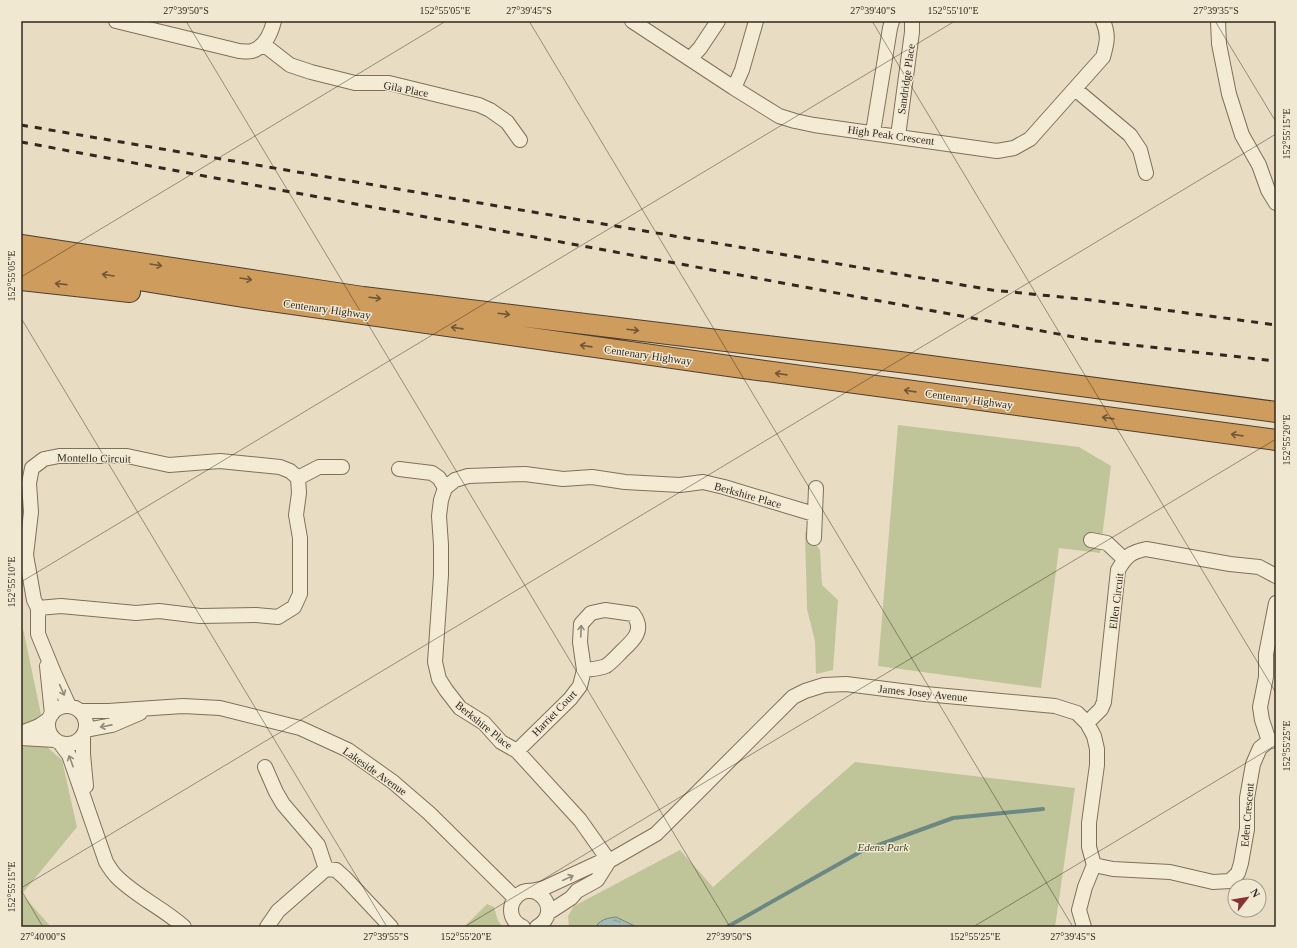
<svg xmlns="http://www.w3.org/2000/svg" width="1297" height="948" font-family="Georgia,serif">
	<style>
		.green { fill: #bfc598 }
		.water { fill: url(#water-ripples); stroke: #6d8882 }
		.lines { fill: none; stroke-linecap: round; stroke-linejoin: round }
		.stream { stroke: #6d8882; stroke-width: 4 }
		.minor-casing { stroke: #806f5c; stroke-width: 16 }
		.highway-casing { stroke: #4e3e30; stroke-width: 22 }
		.minor { stroke: #f4ebd5; stroke-width: 14 }
		.highway { stroke: #ce9d5d; stroke-width: 20 }
		.rail { stroke: #32281e; stroke-width: 3; stroke-dasharray: 7 7; stroke-linecap: butt }
		.oneway { stroke: #705737 }
		.oneway2 { stroke: #938a7a }
		.ticks { fill: none; stroke: #32281e; stroke-width: 1; stroke-opacity: 0.45 }
		.labels { text-anchor: middle; dominant-baseline: central; stroke-width: 3; stroke-linejoin: round; paint-order: stroke }
		.street-label { font-size: 11px; fill: #32281e; stroke: #f1e8d2 }
		.park-label { font-size: 11px; font-style: italic; fill: #434c27; stroke: #f1e8d2 }
		.neatline { fill: none; stroke: #32281e; stroke-width: 1.5 }
		.ticks-label { font-size: 10px; text-anchor: middle; fill: #32281e }
	</style>
	<defs>
		<pattern id="water-ripples" width="26" height="14" patternUnits="userSpaceOnUse"><rect width="26" height="14" fill="#a5bcb5"/><path d="M2 4q2-2 4 0t4 0M15 11q2-2 4 0t4 0" fill="none" stroke="#879993"/></pattern>
	</defs>
	<rect width="100%" height="100%" fill="#e8ddc3"/>
	<path class="green" d="M898,425L1079,447L1111,466L1100,553L1059,548L1041,688L878,666Z
		M805,531L820,550L822,585L838,600L833,670L816,674L815,641L807,609Z
		M21,619L48,748L62,760L77,827L22,894L51,927H21Z
		M855,762L1075,788L1055,927H569L568,916L574,906L680,850L713,887Z
		M487,904L494,907L498,921L503,927H464Z"/>
	<path class="water" d="M616,917L637,927H597V925C602,919 608,918 616,917Z"/>
	<g class="lines">
		<path class="stream" d="M727,927L862,851L953,818L1043,809"/>
		<defs>
			<path id="minor" d="M116,21L239,51C242,51 248,52 252,51C265,47 271,33 274,21
				M632,21L734,88L779,116L795,121L814,125L997,151L1014,148L1030,139L1103,57C1107,43 1109,35 1103,21
				M1218,21L1219,44L1229,94L1242,135L1259,165L1268,190L1276,203
				M263,44L290,65L311,72L355,83H389L479,105L490,110L507,122L520,140
				M690,59L700,48L718,21
				M734,88L742,70L756,21
				M1075,89L1130,135L1140,150L1146,173
				M873,132L890,28L892,21
				M898,136L912,32V21
				M399,469L432,473L439,478L445,488
				M298,478L319,467H342
				M814,538L816,488
				M1091,540L1107,543L1124,559
				M38,608L61,606L136,613L159,611L200,616L256,615L278,617L294,607L300,594V538L296,515L299,493L298,478L290,471L280,467L220,461L169,465L127,456H59L44,459L32,468L29,483L31,512L26,555L34,600L38,608V634L54,673L69,706
				M47,666L52,714
				M48 725a19 19 0 1 1 38 0a19 19 0 1 1-38 0Z
				M81,711H108L183,706L220,708L300,728L348,750L393,782L429,813L515,898
				M1087,723L1101,709L1104,702L1118,570C1126,556 1131,552 1146,549L1230,564L1259,567L1276,576
				M86,730L112,725L140,713
				M21,733L39,726L49,719
				M83,737V754L86,786
				M21,738L55,740
				M1269,741L1262,720L1260,707L1266,677V654L1276,603
				M60,743L69,755L106,862C109,867 113,873 117,877C137,897 163,908 184,927
				M517,751L570,699L580,686L584,670L580,642L581,624L591,613L605,610L633,614C645,630 634,640 622,651C617,656 612,662 606,666C599,669 591,669 584,670
				M265,767L276,792L283,804L318,845L326,869
				M609,861L580,820L517,751L501,742L484,723L460,708L446,690L439,679L435,662L441,575V545L439,516L441,500L445,488L455,480L468,476L525,474L563,479L592,477L625,482L680,485L703,482L724,487L814,514
				M1094,865L1113,869L1170,872L1213,882L1230,881L1238,873L1241,863L1247,829V798L1253,764L1260,748L1269,741L1276,740
				M531,891L544,888L600,862L609,861L656,834L793,697L805,691L824,685L846,684L925,694L1055,706L1077,713L1087,723L1094,736L1097,749V765L1089,823V847L1094,865L1085,887L1079,910L1084,927
				M548,913L571,898L577,891L597,880L609,861
				M267,927L278,911L326,869L336,870L345,878L391,927
				M523,927C516,924 511,918 511,910C511,905 513,900 517,896C536,878 564,911 537,927"/>
			<path id="highway" d="M21,245L363,297L908,363L1276,412
				M21,261L243,297L736,367L1276,440
				M21,280L130,292"/>
		</defs>
		<use href="#minor" class="minor-casing"/>
		<use href="#highway" class="highway-casing"/>
		<use href="#minor" class="minor"/>
		<use href="#highway" class="highway"/>
		<path class="rail" d="M21,125L992,290L1091,300L1276,325
			M21,142L1096,341L1276,361"/>
	</g>
	<defs><path id="oneway-shaft" d="M-6 0H5M1.5-3L5.5 0L1.5 3" fill="none" stroke-width="1.6" stroke-linecap="round" stroke-linejoin="round"/></defs>
	<g class="oneway">
		<use href="#oneway-shaft" transform="translate(156 265) rotate(9)"/>
		<use href="#oneway-shaft" transform="translate(108 275) rotate(-171)"/>
		<use href="#oneway-shaft" transform="translate(246 279) rotate(9)"/>
		<use href="#oneway-shaft" transform="translate(61 284) rotate(-174)"/>
		<use href="#oneway-shaft" transform="translate(375 298) rotate(7)"/>
		<use href="#oneway-shaft" transform="translate(504 314) rotate(7)"/>
		<use href="#oneway-shaft" transform="translate(457 328) rotate(-172)"/>
		<use href="#oneway-shaft" transform="translate(633 330) rotate(7)"/>
		<use href="#oneway-shaft" transform="translate(586 346) rotate(-172)"/>
		<use href="#oneway-shaft" transform="translate(781 374) rotate(-172)"/>
		<use href="#oneway-shaft" transform="translate(910 391) rotate(-172)"/>
		<use href="#oneway-shaft" transform="translate(1108 418) rotate(-172)"/>
		<use href="#oneway-shaft" transform="translate(1237 435) rotate(-172)"/>
	</g>
	<g class="oneway2">
		<use href="#oneway-shaft" transform="translate(581 631) rotate(-88)"/>
		<use href="#oneway-shaft" transform="translate(62 690) rotate(66)"/>
		<use href="#oneway-shaft" transform="translate(106 726) rotate(169)"/>
		<use href="#oneway-shaft" transform="translate(71 761) rotate(-110)"/>
		<use href="#oneway-shaft" transform="translate(568 878) rotate(-25)"/>
	</g>
	<path class="ticks" d="M186,21L730,927M529,21L1073,927M872,21L1276,693M1215,21L1276,122M21,277L446,21M21,318L387,927M21,582L955,21M21,888L1276,134M21,890L43,927M464,927L1276,439M973,927L1276,745"/>
	<g class="labels">
		<g class="street-label">
			<text transform="translate(906 79) rotate(-82)">Sandridge Place</text>
			<text transform="translate(406 89) rotate(11)">Gila Place</text>
			<text transform="translate(891 135) rotate(8)">High Peak Crescent</text>
			<text transform="translate(327 309) rotate(8)">Centenary Highway</text>
			<text transform="translate(648 355) rotate(8)">Centenary Highway</text>
			<text transform="translate(969 399) rotate(8)">Centenary Highway</text>
			<text transform="translate(94 458) rotate(1)">Montello Circuit</text>
			<text transform="translate(748 495) rotate(16)">Berkshire Place</text>
			<text transform="translate(1116 601) rotate(-83)">Ellen Circuit</text>
			<text transform="translate(923 693) rotate(6)">James Josey Avenue</text>
			<text transform="translate(554 713) rotate(-46)">Harriet Court</text>
			<text transform="translate(484 725) rotate(39)">Berkshire Place</text>
			<text transform="translate(375 771) rotate(35)">Lakeside Avenue</text>
			<text transform="translate(1247 815) rotate(-85)">Eden Crescent</text>
		</g>
		<g class="park-label">
			<text x="883" y="847">Edens Park</text>
		</g>
	</g>
	<rect width="1297" height="948" fill="none" stroke="#f1e8d2" stroke-width="44"/>
	<g transform="translate(1247 898) rotate(59)"><circle r="19" fill="#f1e8d2" stroke="#a59b8a"/>
	<path d="M0-3L7 15L0 10L-7 15Z" fill="#883333"/>
	<text y="-6" font-size="11" font-weight="bold" text-anchor="middle" fill="#32281e">N</text>
	</g>
	<rect x="22" y="22" width="1253" height="904" class="neatline"/>
	<g class="ticks-label">
		<text x="186" y="14">27°39'50"S</text>
		<text x="445" y="14">152°55'05"E</text>
		<text x="529" y="14">27°39'45"S</text>
		<text x="873" y="14">27°39'40"S</text>
		<text x="953" y="14">152°55'10"E</text>
		<text x="1216" y="14">27°39'35"S</text>
		<text transform="translate(1286 134) rotate(-90)" y="4">152°55'15"E</text>
		<text transform="translate(11 276) rotate(-90)" y="4">152°55'05"E</text>
		<text transform="translate(1286 440) rotate(-90)" y="4">152°55'20"E</text>
		<text transform="translate(11 582) rotate(-90)" y="4">152°55'10"E</text>
		<text transform="translate(1286 746) rotate(-90)" y="4">152°55'25"E</text>
		<text transform="translate(11 887) rotate(-90)" y="4">152°55'15"E</text>
		<text x="43" y="940">27°40'00"S</text>
		<text x="386" y="940">27°39'55"S</text>
		<text x="466" y="940">152°55'20"E</text>
		<text x="729" y="940">27°39'50"S</text>
		<text x="975" y="940">152°55'25"E</text>
		<text x="1073" y="940">27°39'45"S</text>
	</g>
</svg>
